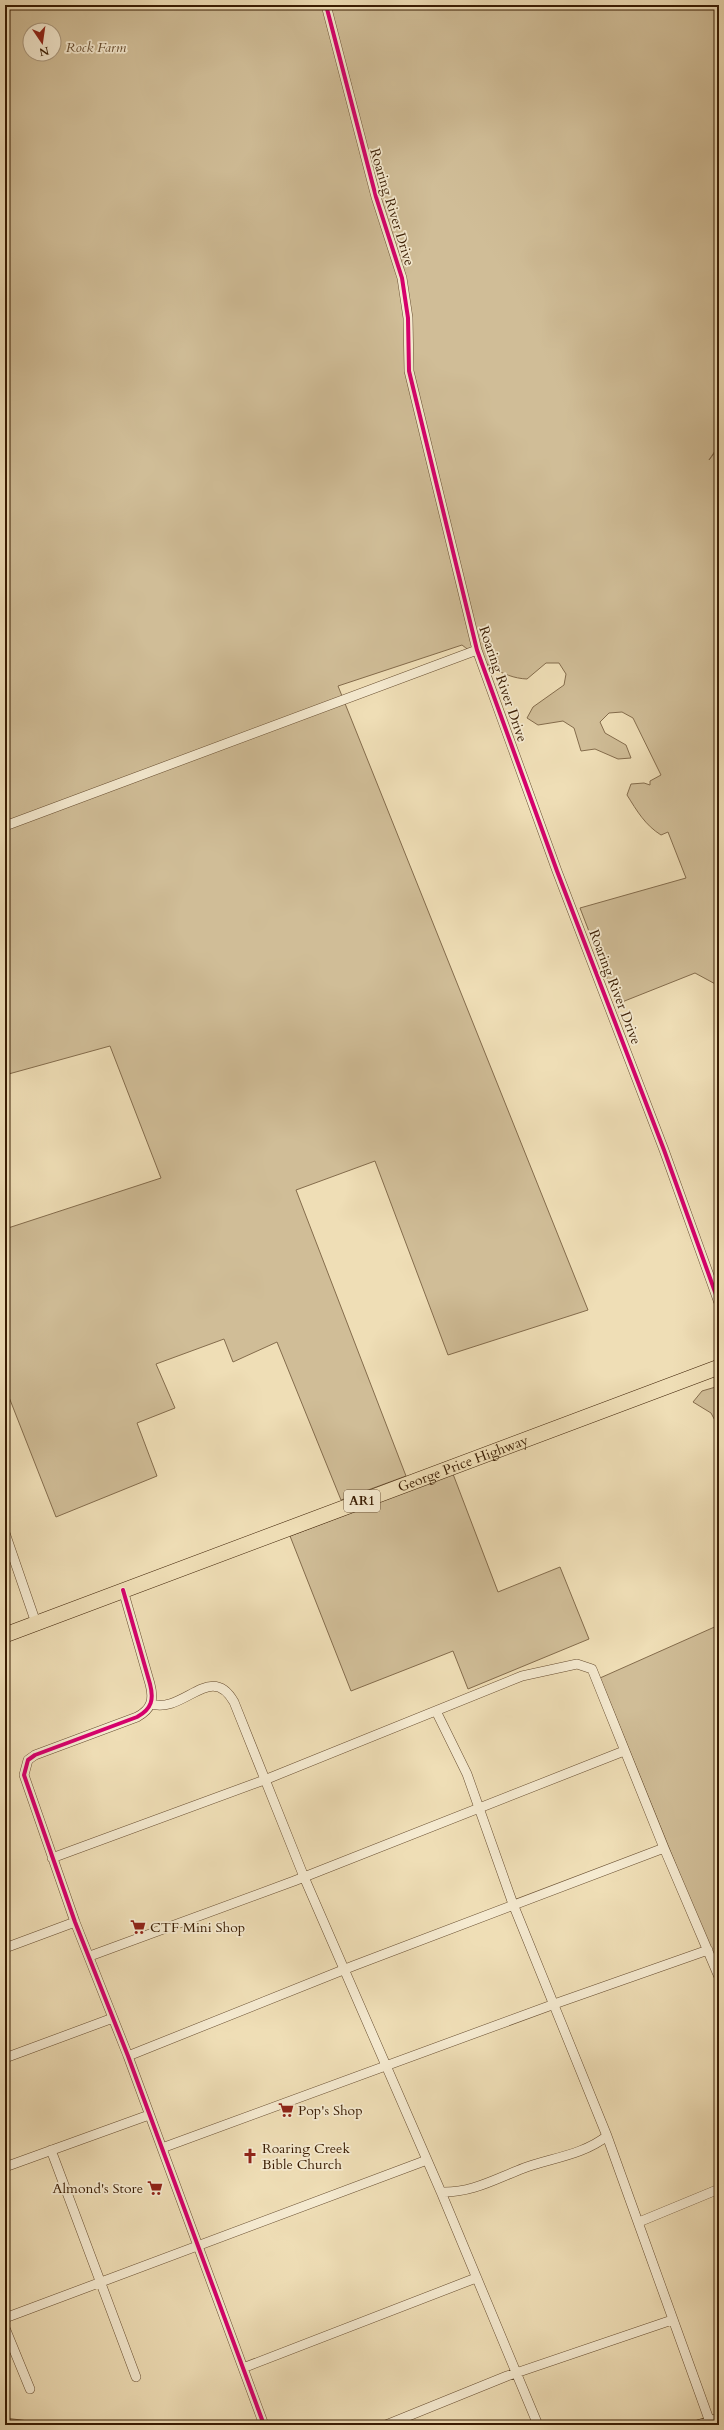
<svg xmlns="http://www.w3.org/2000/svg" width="724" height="2430" font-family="Cardo,serif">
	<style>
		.green { fill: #d0bd97; stroke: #846c4c; fill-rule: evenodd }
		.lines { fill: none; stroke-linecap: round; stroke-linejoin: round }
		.minor-casing { stroke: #664c2f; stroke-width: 10 }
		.trunk-casing { stroke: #391c02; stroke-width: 16 }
		.minor { stroke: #f5ead0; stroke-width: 9 }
		.trunk { stroke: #efdeb6; stroke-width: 15 }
		.cycleway-casing { stroke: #f5ead0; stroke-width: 6 }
		.cycleway { stroke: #d6006c; stroke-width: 4 }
		.labels { text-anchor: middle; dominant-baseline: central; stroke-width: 3.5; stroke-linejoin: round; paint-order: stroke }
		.shield { fill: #f5ead0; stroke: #715a40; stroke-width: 1 }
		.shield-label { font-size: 13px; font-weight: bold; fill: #391c02 }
		.park-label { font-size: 14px; font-style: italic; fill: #664c2f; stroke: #f5ead0 }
		.street-label { font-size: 14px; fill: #391c02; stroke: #f5ead0 }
		.poi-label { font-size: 14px; fill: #391c02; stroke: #f5ead0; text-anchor: start }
	</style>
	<rect width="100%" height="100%" fill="#efdeb6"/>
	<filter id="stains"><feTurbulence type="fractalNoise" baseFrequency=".005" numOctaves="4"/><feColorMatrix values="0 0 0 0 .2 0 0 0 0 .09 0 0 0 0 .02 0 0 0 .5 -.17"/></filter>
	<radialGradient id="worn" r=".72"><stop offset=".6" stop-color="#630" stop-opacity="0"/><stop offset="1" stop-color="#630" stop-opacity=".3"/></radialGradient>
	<path class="green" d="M5,5H719V445L709,460L719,447V986L695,973L617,1004L580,908L686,878L668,832L661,835C645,825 637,811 627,795L631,784L644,783L650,785V781L661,775L633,718L622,712L609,713L600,722L605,733L626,745L631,758L618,759L595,749L581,751L574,728L563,721L538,725L527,718L533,707L564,685L566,674L559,663H546L527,679C501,678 482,660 462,645L338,686L588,1310L448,1355L375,1161L296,1190L406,1476L341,1500L277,1342L233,1362L224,1339L156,1364L175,1408L137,1423L157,1476L56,1517L5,1387V1229L161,1178L110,1046L5,1075ZM30,30H54V54H30Z
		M719,1386V1428L711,1413L693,1402L702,1391Z
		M453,1474L498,1592L560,1567L589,1639L468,1689L453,1651L351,1691L290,1536Z
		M719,1625V1971L600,1678Z
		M5,2418L60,2425H5Z"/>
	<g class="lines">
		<defs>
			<path id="minor" d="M326,5L376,197L402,278L408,318L409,371L477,650L557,871L664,1150L719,1303
				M5,826L477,650
				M5,1533L36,1623
				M123,1590L150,1684C154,1699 152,1709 137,1717L35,1755L28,1760L24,1775L75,1922L128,2056L264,2425
				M151,1704C184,1714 211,1661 234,1702L304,1877L441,2192L538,2425
				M436,1711L467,1774L513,1904L607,2136L711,2425
				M52,1858L267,1779L522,1676L577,1664L592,1669L664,1848L719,1977
				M5,1948L75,1922
				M90,1956L294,1881L624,1751
				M128,2056L353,1966L664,1848
				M5,2058L113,2018
				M162,2148L560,2002L708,1950
				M51,2150L136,2377
				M5,2167L149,2115
				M441,2192C472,2193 495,2179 524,2168C551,2158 583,2155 607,2136
				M639,2222L719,2189
				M5,2318L427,2160
				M5,2328L30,2389
				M243,2368L476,2278
				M386,2425L507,2376L672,2320
				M697,2425L719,2418"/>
			<g id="trunk">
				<path id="s1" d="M5,1635L719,1367"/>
			</g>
		</defs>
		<use href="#minor" class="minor-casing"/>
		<use href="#trunk" class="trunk-casing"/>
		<use href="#minor" class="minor"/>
		<use href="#trunk" class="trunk"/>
		<defs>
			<path id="cycleway" d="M326,5L376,197L402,278L408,318L409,371L477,650L557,871L664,1150L719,1303
				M123,1590L150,1684C154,1699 152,1709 137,1717L35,1755L28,1760L24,1775L75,1922L128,2056L264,2425"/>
		</defs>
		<use href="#cycleway" class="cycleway-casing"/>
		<use href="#cycleway" class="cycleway"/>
	</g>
	<defs>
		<symbol id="supermarket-bare" viewBox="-9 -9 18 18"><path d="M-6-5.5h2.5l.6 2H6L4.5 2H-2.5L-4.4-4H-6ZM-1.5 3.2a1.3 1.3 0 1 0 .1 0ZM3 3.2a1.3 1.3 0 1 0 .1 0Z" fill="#8f2418" stroke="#f5ead0" stroke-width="2.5" paint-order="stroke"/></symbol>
		<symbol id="church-bare" viewBox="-9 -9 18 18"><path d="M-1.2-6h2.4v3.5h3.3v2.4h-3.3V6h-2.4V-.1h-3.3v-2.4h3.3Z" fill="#8f2418" stroke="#f5ead0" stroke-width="2.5" paint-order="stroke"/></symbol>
	</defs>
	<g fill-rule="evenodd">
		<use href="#supermarket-bare" x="127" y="1916" width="22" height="22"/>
		<use href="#supermarket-bare" x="275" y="2099" width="22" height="22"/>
		<use href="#church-bare" x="239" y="2145" width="22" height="22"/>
		<use href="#supermarket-bare" x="144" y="2177" width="22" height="22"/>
	</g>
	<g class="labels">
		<rect class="shield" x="344" y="1490" width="36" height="22" rx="3"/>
		<g class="shield-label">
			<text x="362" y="1501">AR1</text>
		</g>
		<g class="park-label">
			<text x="96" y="47">Rock Farm</text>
		</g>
		<g class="street-label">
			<text transform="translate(392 207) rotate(73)">Roaring River Drive</text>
			<text transform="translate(503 684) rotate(71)">Roaring River Drive</text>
			<text transform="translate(615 987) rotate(69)">Roaring River Drive</text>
			<text stroke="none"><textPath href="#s1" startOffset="489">George Price Highway</textPath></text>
		</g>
		<g class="poi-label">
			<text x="150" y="1927">CTF Mini Shop</text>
			<text x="298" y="2110">Pop's Shop</text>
			<text x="262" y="2148">Roaring Creek<tspan x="262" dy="16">Bible Church</tspan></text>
			<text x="143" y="2188" text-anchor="end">Almond's Store</text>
		</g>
	</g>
	<rect width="724" height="2430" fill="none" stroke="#efdeb6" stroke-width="20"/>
	<rect x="6" y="6" width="712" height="2418" fill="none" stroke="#391c02" stroke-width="2"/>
	<rect x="10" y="10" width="704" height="2410" fill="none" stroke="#391c02"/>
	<g transform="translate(42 42) rotate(167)"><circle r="19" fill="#f5ead0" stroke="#aa987e"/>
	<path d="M0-3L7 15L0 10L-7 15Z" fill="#8f2418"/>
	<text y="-6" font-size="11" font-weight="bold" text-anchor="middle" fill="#391c02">N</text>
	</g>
	<rect width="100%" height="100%" filter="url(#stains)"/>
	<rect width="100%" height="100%" fill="url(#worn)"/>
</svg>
